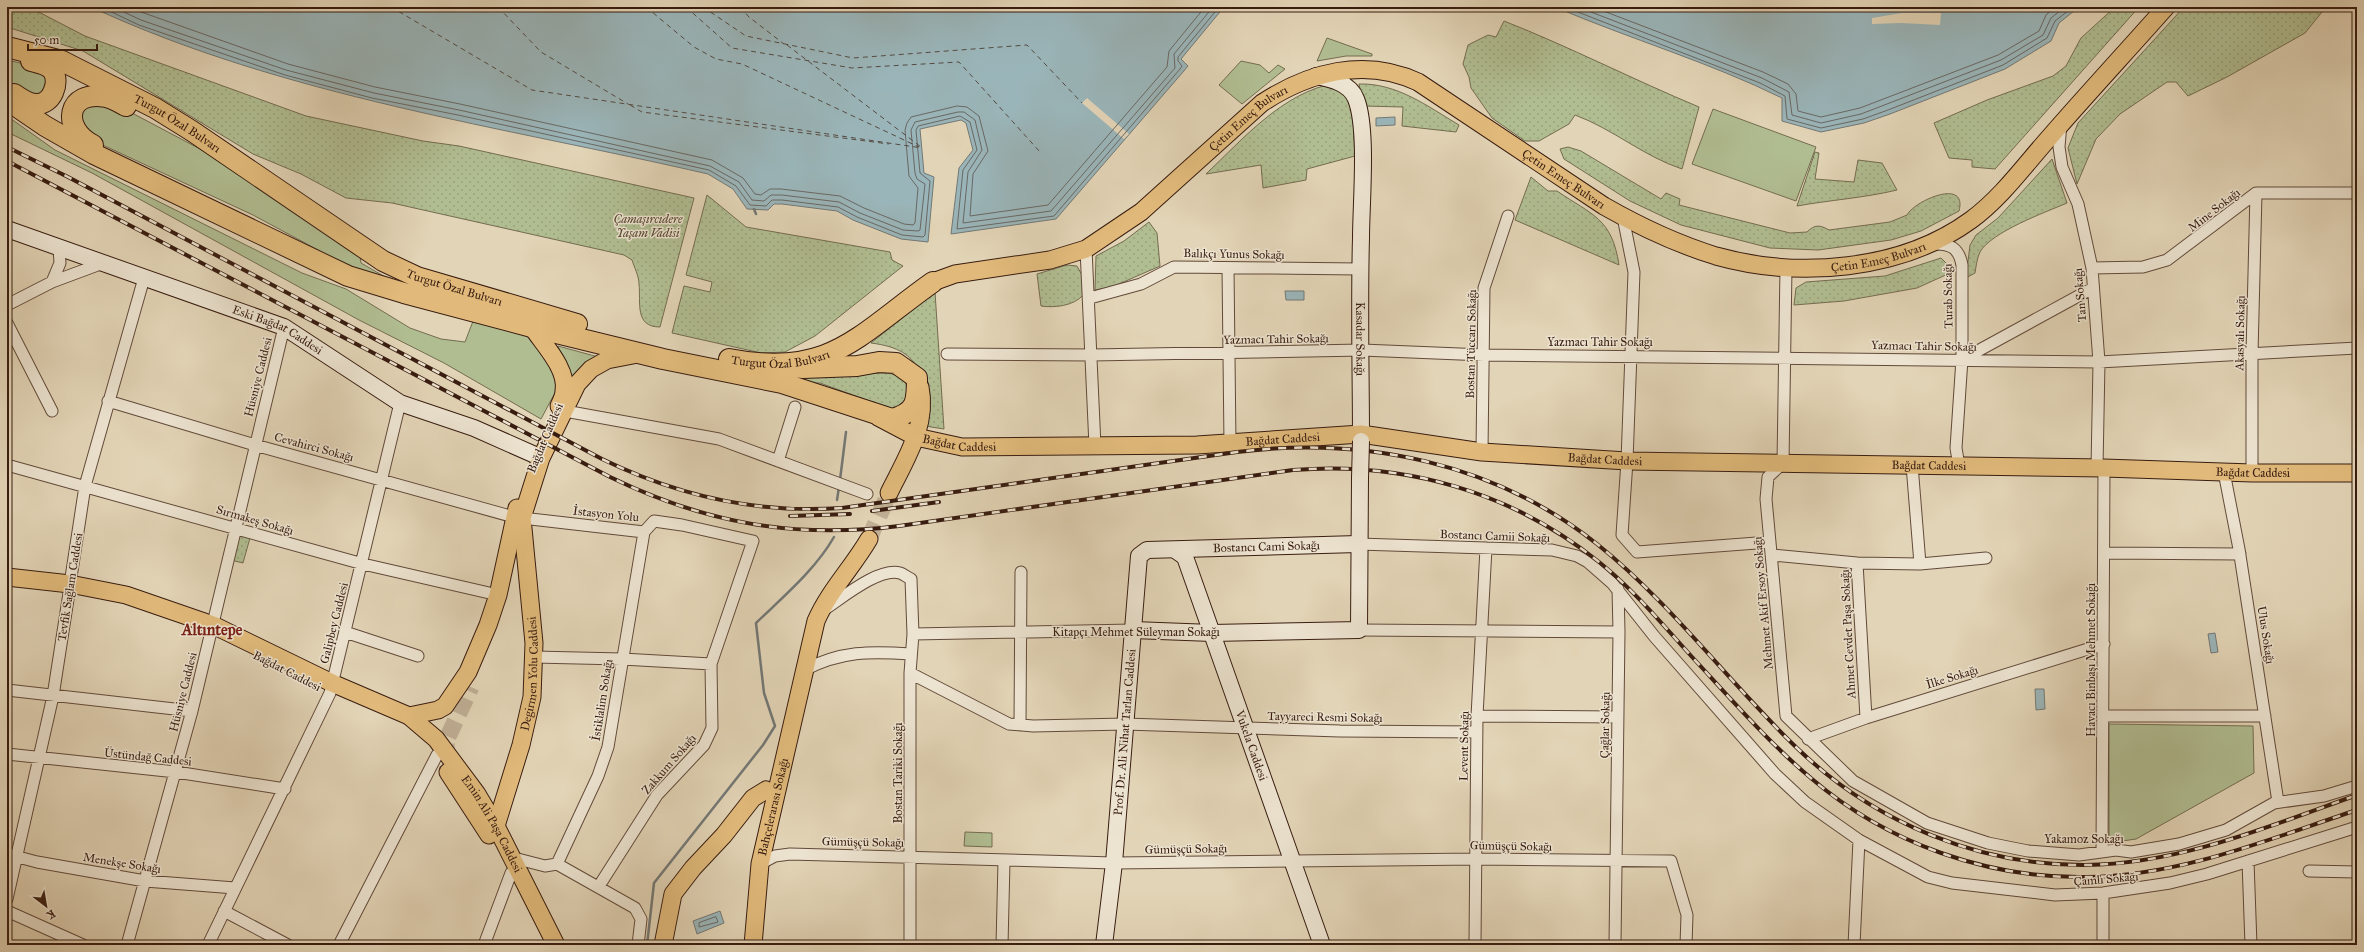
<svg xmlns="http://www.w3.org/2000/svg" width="2364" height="952" font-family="'IM FELL Great Primer',serif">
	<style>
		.green { fill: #b0bd91; stroke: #746c50 }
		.park { fill: url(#park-dots); stroke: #746c50 }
		.water { fill: #9ab5b9; stroke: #737875 }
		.pier { fill: #e2d4b6 }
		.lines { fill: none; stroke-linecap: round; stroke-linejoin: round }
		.shore { stroke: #696864; stroke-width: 1 }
		.stream { stroke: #737875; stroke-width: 2.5 }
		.ferry { stroke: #554a43; stroke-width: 1; stroke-dasharray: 5 4; stroke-linecap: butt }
		.primary-tunnel { stroke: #c0af95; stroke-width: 17; stroke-dasharray: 17 8; stroke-linecap: butt }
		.street-casing { stroke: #624a3a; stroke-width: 13 }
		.secondary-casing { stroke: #381c10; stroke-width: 18 }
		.primary-casing { stroke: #381c10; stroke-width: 19 }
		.highway-casing { stroke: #381c10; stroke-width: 22 }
		.street { stroke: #ece3d0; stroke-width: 11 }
		.secondary { stroke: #ece3d0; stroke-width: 16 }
		.primary { stroke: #e1ba7b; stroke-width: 17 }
		.highway { stroke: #e1ba7b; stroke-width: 20 }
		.rail-casing { stroke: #381c10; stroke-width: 4 }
		.rail { stroke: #ece3d0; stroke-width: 2.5; stroke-dasharray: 8; stroke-linecap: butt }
		.secondary-bridge-casing { stroke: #381c10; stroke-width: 18; stroke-linecap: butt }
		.secondary-bridge { stroke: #ece3d0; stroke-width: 16 }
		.labels { text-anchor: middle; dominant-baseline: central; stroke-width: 3; stroke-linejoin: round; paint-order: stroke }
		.street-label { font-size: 12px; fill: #381c10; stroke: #ece3d0 }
		.park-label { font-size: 12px; font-style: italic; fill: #564430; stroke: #ece3d0 }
		.district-label { font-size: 16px; font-weight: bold; fill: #7a1f14; stroke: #ece3d0 }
	</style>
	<defs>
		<pattern id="park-dots" width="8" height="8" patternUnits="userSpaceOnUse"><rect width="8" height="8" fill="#b0bd91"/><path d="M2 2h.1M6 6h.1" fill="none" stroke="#98a27c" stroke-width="1.8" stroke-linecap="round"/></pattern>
	</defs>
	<rect width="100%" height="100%" fill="#e2d4b6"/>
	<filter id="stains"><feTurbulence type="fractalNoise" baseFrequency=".005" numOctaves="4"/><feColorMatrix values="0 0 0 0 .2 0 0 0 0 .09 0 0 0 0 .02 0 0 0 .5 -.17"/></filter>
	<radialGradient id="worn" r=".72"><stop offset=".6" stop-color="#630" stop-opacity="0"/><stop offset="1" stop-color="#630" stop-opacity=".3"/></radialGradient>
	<path class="green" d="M1327,38L1372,54V56H1346L1317,61Z
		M7,60L38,67L49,75L42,97L19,94L7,85Z
		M1241,61L1260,65L1269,73L1278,65L1285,69L1242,104L1219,85Z
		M88,102L115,104L202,150L360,256L361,263L387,278L346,265L253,215L92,140L83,134L79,108Z
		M1713,109L1816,147L1796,201L1692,164Z
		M7,116L55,150L302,273L346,289L410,328L441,339L465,342L475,316L529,332L557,372L558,387L541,419L444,363L359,320L92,173L7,132Z
		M558,346L602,358L570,384Z
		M2109,724L2253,726L2254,773L2136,839L2109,843Z
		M965,832L992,833V847L964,846Z"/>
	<path class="park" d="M7,7H29L85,36L306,116L423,141L459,146L694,198L660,327C634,327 641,302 639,284C639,276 634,267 632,260L624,255L392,203L346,198L301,174L253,154L83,51L7,27Z
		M2115,7H2139L1995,169L1972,167V160L1949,158L1934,123L1987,100L2053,76L2066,66L2081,38Z
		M2184,7H2326L2305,33L2227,77L2188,96L2176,82H2167L2120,114L2096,139L2077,184L2068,148L2078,123Z
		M1504,21C1570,47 1634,80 1699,107L1682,169C1643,156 1613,129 1575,115L1569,124L1539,141H1525L1492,118L1471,88L1469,77L1463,64L1468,45L1488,35L1496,37Z
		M1336,83L1352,101L1355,156L1307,169L1306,180L1263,188L1261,165L1206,174C1243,139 1283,92 1336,83Z
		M1359,84C1397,83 1427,106 1459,125L1456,132L1402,126L1403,107L1364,106Z
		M1568,147L1581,151L1661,199L1666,193L1680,199L1679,205L1790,233L1807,232C1815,224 1820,225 1829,230L1890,222L1907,215C1914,201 1968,177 1959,211L1921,231L1891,240L1818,250L1770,248L1681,225L1630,201L1564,159L1560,149Z
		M1815,152L1819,153L1815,179L1854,182L1858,160L1882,163L1897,190C1864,198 1830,200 1797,206Z
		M2052,159L2067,203C2046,212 1991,232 1980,252C1977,258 1976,267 1975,273L1966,278L1970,245L1976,235L1998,218Z
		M1531,177L1548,191H1557C1592,215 1612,218 1619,265L1515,220Z
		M707,195L746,227L890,252L892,260L903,266L815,336L785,352L761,353L672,333L684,286L710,292L712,282L686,275Z
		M1149,222L1157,233L1160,266L1112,287L1095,290L1096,256L1124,241Z
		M1941,258L1949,266L1950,273L1917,288L1844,301L1794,305L1796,288L1806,282L1885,276Z
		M1067,265L1077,266L1083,277V295C1074,306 1054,308 1041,306L1037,274Z
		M935,292L944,429L925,426C921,379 927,350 871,343Z
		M888,373C907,377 910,388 910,406L891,409L820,383H804L765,374Z
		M238,535L250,538L243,563L231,560Z"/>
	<path class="water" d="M91,7H1224L1181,59L1188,66L1183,72L1056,219L951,234L959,168L973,150L966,123L961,120L920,129L924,173L934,177L928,242L901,239L853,220L837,211L782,204H774L768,210L747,209L733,189L708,174C500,126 286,97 91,7Z
		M1555,7H2079L2059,23L2051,41L2005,69L1890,114L1864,123L1821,132L1782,121V98C1709,62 1630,39 1555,7Z
		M1395,117V125L1376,126V118Z
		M1285,291H1304V300H1286Z
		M2215,633L2218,652L2211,653L2208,634Z
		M2035,689H2044L2045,709L2036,710Z
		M720,911L724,923L697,934L693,921Z"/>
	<path class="pier" d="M1902,13H1941L1940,25L1901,23L1872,24V18Z
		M1087,98L1129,134L1124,139L1082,103Z"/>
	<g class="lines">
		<path class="shore" d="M101,7L139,25L285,75L372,98L458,115L709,170L736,186L750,205L766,206L772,200H782L838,207L857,217L902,235L923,237L925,235L930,181L920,173L916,130L918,126L960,116L970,122L977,150L963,170L957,229L1054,216L1180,69L1182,66L1178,61V57L1219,7
			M113,7L141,20L286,70L374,93L459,110L710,166L739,182L752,200L764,201L771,195H782L839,202L860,213L903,230L918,231L920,230L925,184L917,179L915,173L911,130L915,122L958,112H964L975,120L982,150L968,172L963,223L1051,211L1175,68L1174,54L1213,7
			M127,7L288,64L375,87L460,104L712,160L743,178L755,194L761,195L770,189H781L840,196L864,208L904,224L913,225L915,223L918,188L909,176L905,130L907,123L911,117L957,106L967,107L979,116L988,151L973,174L970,216L1048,205L1167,67L1169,51L1205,7
			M1565,7L1760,83L1785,96L1787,119L1821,128L1863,119L1888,110L2003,65L2047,38L2055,21L2073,7
			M1578,7L1762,78L1789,92L1792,115L1821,123L1861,114L2001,60L2043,35L2051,18L2065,7
			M1593,7L1763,72L1788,84L1796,94L1798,111L1821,117L1860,108L1998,55L2039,31L2046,15L2055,7
			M716,917L718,922L699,927V923Z"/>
		<path class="stream" d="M754,209L756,214
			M840,480L846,432
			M837,500L839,487
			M647,945L654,883L763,745L775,726L764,693L756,623C784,596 815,570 834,537"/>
		<path class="ferry" d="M391,7L532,90L922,148
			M498,7L541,52L628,104
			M646,7L694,47L716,59L742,64L919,147
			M686,7L732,48L852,68L959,62L1040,152
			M703,7L746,36L853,58L1027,45L1082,103
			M740,7L749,17L784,44
			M787,45L921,147
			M630,105L642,112L889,144"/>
		<path class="primary-tunnel" d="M869,539L889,493
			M447,761L446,741L471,687"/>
		<defs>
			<path id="street" d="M2061,124L2059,147L2062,167L2078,204L2092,268L2099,362L2097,468
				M1623,217L1634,272L1627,461L1622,535L1637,552L1770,542
				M1933,244C1950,243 1959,248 1962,265V359L1956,448L1959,466
				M1086,249L1095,446
				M1786,267L1783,463L1768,477L1766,499L1786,716L1853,781L1927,823L1988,843L2028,851L2079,855L2116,850L2131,852L2179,844L2226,830L2274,803L2324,796L2357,786
				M1228,268L1230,444
				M2092,268L2143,267L2167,260L2256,193H2357
				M52,282L60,263L59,248
				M1090,298L1141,284L1174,267L1360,269
				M7,305L52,282L103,263
				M7,323L52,411
				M947,354L1092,355L1362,350L1484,355L2099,362L2357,348
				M1963,359L2093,288
				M108,401L255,445L514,517
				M565,411L719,439L867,494
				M1482,452L1484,288L1508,216
				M778,461L795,407
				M7,465L363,564L498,595
				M1912,465L1920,564
				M2224,472L2239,549L2278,802
				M2252,473V354L2256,193
				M522,518L644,532
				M1358,544L1552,550L1577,556L1588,562L1612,583L1654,636L1775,774L1805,802L1859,840L1928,877L1952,883L2055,895L2103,893L2170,883L2207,874L2357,827
				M2105,553L2240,554
				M1772,555L1857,563
				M70,584L85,486L144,278
				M825,609C842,598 879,567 900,573C903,574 907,577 911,579L913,634L910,673L1009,724L1033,726L1125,724L1340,731L1477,732
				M1359,630L1619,632
				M345,632L418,656
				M913,634L1133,630
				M534,657L622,659L711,664
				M804,670C841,651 870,651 911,654
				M7,690L192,711
				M1477,716L1618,717
				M2104,716H2265
				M1866,718L1857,563L1920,564L1986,558
				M1020,725L1021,572
				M1808,739L1866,718L2104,644
				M7,754L176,772L285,789
				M2102,852L2104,468
				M7,854L37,862L145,881L235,888
				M510,857L545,866L557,864L635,908L641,919L638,945
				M2248,861L2251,945
				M557,864L598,776L608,747L644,532
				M760,864L775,856L790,854L1114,863L1476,859L1671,861L1687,915L1686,945
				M2309,871L2357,872
				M599,886L657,795L704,745L712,728L711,664L753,541L682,525L654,521L644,532
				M2103,893V945
				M7,899L53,696L69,593
				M7,911L83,945
				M224,911L288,945
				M127,945L192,711L284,327
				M208,945L330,693L400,403
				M339,945L437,755
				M484,945L511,873
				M910,945V673
				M1002,945L1004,861
				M1475,945L1477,716L1486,548
				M1615,945L1619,632L1618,589
				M1854,945L1859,840"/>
			<g id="secondary">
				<path id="s1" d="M1316,76C1331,79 1350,83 1356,99C1368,129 1361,203 1361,238C1359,306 1361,374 1361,441"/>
				<path id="s2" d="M7,229L284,327L400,403L474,428L535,455"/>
				<path id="s3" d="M1175,550L1185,557L1322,945"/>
				<path d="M1133,630L1212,633L1359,630L1360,478"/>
				<path id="s4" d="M1104,945L1114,863L1139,556L1147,550L1358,544"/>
			</g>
			<g id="primary">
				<path id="s5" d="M933,282L955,274L1050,260L1086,249L1141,212L1262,103C1309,72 1365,57 1418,82L1604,206C1639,226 1677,244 1716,256C1798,279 1901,271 1971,220C2001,198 2024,166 2048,139C2087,94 2127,51 2166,7"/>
				<path d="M532,327C543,344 568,369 564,391C564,396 561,402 559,406"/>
				<path id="s6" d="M878,417L916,437L962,447L1197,445L1361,434L1482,452L1627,461L2104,468L2252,473H2357"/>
				<path d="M889,493C905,460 928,426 920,387"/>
				<path id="s7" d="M7,577L70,584L126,595L213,625L332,683L409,716L436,739L477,794L496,826L556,945"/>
				<path d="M409,716L438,710L445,706L468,672L488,625L498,595L517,508"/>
				<path d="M448,772L489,835"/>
				<path id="s8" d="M496,826L521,745L532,697L534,643L522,518L541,458L577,384L591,369L607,360L638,354"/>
				<path d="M663,945L673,894L693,868L724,835L753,798L766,790L775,796"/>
				<path id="s9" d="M753,945L760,864L816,621C829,591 852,568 869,539"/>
			</g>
			<g id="highway">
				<path id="s10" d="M7,47L62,61L155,108L192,131L383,261L417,277L577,324"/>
				<path d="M14,94C21,99 28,104 36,104C52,105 60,83 53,71C48,64 38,63 31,61"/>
				<path d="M7,100L45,126L94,154L348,276L404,293L532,327L663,359L782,383L892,419C917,412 917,401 917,378L896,363L879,362L857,366L803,368L777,365"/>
				<path d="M93,145C60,128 67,89 106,97C113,98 120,103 126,106"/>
				<path id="s11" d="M729,359C830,379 858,335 933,282"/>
			</g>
		</defs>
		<use href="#street" class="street-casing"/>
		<use href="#secondary" class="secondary-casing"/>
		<use href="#primary" class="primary-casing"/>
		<use href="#highway" class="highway-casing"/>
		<use href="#street" class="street"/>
		<use href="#secondary" class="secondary"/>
		<use href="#primary" class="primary"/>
		<use href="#highway" class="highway"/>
		<defs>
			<path id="rail" d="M7,147L68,177L602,459C678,496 757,514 842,508L1237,452C1365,436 1495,463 1597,544C1672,604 1729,683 1798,749C1875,823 1980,866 2086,865C2180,864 2270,826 2357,795
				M7,161L610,477C705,523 793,539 899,526L1293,470C1404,461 1512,492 1599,562C1634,590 1663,625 1693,658C1731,699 1769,743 1812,779C1887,843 1988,879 2087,877C2181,876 2269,839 2357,810
				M872,511L939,502
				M790,516L850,514"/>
		</defs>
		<use href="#rail" class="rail-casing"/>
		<use href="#rail" class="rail"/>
		<defs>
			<path id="secondary-bridge" d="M1360,478L1361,441"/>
		</defs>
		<use href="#secondary-bridge" class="secondary-bridge-casing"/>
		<use href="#secondary-bridge" class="secondary-bridge"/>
	</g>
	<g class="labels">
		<g class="street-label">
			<text stroke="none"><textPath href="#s5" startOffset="366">Çetin Emeç Bulvarı</textPath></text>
			<text stroke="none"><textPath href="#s10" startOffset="188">Turgut Özal Bulvarı</textPath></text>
			<text stroke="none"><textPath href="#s5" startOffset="726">Çetin Emeç Bulvarı</textPath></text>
			<text transform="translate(2214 210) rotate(-38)">Mine Sokağı</text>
			<text transform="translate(1234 254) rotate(1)">Balıkçı Yunus Sokağı</text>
			<text stroke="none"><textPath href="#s5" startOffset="1062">Çetin Emeç Bulvarı</textPath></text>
			<text stroke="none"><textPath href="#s10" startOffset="512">Turgut Özal Bulvarı</textPath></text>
			<text transform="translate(2080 295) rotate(-95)">Tan Sokağı</text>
			<text transform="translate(1948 296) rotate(-91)">Turab Sokağı</text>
			<text stroke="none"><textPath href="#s2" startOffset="289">Eski Bağdat Caddesi</textPath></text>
			<text transform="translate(2240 333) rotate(-89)">Akasyalı Sokağı</text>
			<text transform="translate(1276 339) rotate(-1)">Yazmacı Tahir Sokağı</text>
			<text stroke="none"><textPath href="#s1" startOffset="289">Kasadar Sokağı</textPath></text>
			<text x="1600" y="342">Yazmacı Tahir Sokağı</text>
			<text transform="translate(1471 344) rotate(-89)">Bostan Tüccarı Sokağı</text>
			<text transform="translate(1924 346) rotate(1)">Yazmacı Tahir Sokağı</text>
			<text stroke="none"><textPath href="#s11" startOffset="52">Turgut Özal Bulvarı</textPath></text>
			<text transform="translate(258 377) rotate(-76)">Hüsniye Caddesi</text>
			<text transform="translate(545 438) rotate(-67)">Bağdat Caddesi</text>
			<text stroke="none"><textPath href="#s6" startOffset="411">Bağdat Caddesi</textPath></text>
			<text stroke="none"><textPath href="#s6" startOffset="87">Bağdat Caddesi</textPath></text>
			<text transform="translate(314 447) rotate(15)">Cevahirci Sokağı</text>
			<text stroke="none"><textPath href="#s6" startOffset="735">Bağdat Caddesi</textPath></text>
			<text stroke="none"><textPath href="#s6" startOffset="1059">Bağdat Caddesi</textPath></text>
			<text stroke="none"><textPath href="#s6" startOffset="1383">Bağdat Caddesi</textPath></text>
			<text transform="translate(606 514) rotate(6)">İstasyon Yolu</text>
			<text transform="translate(255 520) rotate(16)">Sırmakeş Sokağı</text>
			<text transform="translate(1495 536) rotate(2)">Bostancı Camii Sokağı</text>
			<text stroke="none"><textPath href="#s4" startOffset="520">Bostancı Cami Sokağı</textPath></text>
			<text transform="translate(70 587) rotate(-81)">Tevfik Sağlam Caddesi</text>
			<text transform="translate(1763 603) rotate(-95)">Mehmet Akif Ersoy Sokağı</text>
			<text transform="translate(334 623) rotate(-76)">Galipbey Caddesi</text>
			<text x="1136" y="632">Kitapçı Mehmet Süleyman Sokağı</text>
			<text transform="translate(1848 634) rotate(-93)">Ahmet Cevdet Paşa Sokağı</text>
			<text transform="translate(2266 635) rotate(81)">Ulus Sokağı</text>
			<text transform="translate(2091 660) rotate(-90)">Havacı Binbaşı Mehmet Sokağı</text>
			<text transform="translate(287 671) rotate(27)">Bağdat Caddesi</text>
			<text stroke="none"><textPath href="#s8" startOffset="157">Degirmen Yolu Caddesi</textPath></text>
			<text transform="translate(1952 677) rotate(-17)">İlke Sokağı</text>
			<text transform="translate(183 692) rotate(-76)">Hüsniye Caddesi</text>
			<text transform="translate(602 700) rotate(-81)">İstiklalim Sokağı</text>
			<text transform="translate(1325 717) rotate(1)">Tayyareci Resmi Sokağı</text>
			<text transform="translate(1605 725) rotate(-89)">Çağlar Sokağı</text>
			<text stroke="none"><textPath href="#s4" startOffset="214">Prof. Dr. Ali Nihat Tarlan Caddesi</textPath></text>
			<text stroke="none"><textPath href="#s3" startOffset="212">Vukela Caddesi</textPath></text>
			<text transform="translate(1464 746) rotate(-89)">Levent Sokağı</text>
			<text transform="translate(148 757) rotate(6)">Üstündağ Caddesi</text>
			<text transform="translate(669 764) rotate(-49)">Zakkum Sokağı</text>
			<text transform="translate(898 773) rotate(-90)">Bostan Tariki Sokağı</text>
			<text stroke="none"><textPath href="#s9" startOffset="140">Bahçelerarası Sokağı</textPath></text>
			<text stroke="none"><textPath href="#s7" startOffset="566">Emin Ali Paşa Caddesi</textPath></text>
			<text x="2084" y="839">Yakamoz Sokağı</text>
			<text transform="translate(863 842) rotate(1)">Gümüşçü Sokağı</text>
			<text transform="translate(1511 846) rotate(1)">Gümüşçü Sokağı</text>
			<text transform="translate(1186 849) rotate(-1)">Gümüşçü Sokağı</text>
			<text transform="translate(122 863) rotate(9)">Menekşe Sokağı</text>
			<text transform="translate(2106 879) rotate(-5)">Çamlı Sokağı</text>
		</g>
		<g class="park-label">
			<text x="648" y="219">Çamaşırcıdere<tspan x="648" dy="14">Yaşam Vadisi</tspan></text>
		</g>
		<g class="district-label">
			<text x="212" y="629">Altıntepe</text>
		</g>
	</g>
	<rect width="2364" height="952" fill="none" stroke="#e2d4b6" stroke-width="24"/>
	<rect x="8" y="8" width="2348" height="936" fill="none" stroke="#381c10" stroke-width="2"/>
	<rect x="12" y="12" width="2340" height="928" fill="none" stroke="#381c10"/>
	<g transform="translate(46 906) rotate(149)" stroke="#ece3d0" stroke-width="3" paint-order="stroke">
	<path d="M0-3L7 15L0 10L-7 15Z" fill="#381c10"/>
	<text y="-6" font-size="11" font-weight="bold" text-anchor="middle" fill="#381c10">K</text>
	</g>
	<path d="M28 44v6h69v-6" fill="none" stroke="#381c10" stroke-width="2"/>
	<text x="34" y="44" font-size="12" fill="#381c10" stroke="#ece3d0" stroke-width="3" paint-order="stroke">50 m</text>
	<rect width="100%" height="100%" filter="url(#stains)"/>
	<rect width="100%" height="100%" fill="url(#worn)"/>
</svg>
